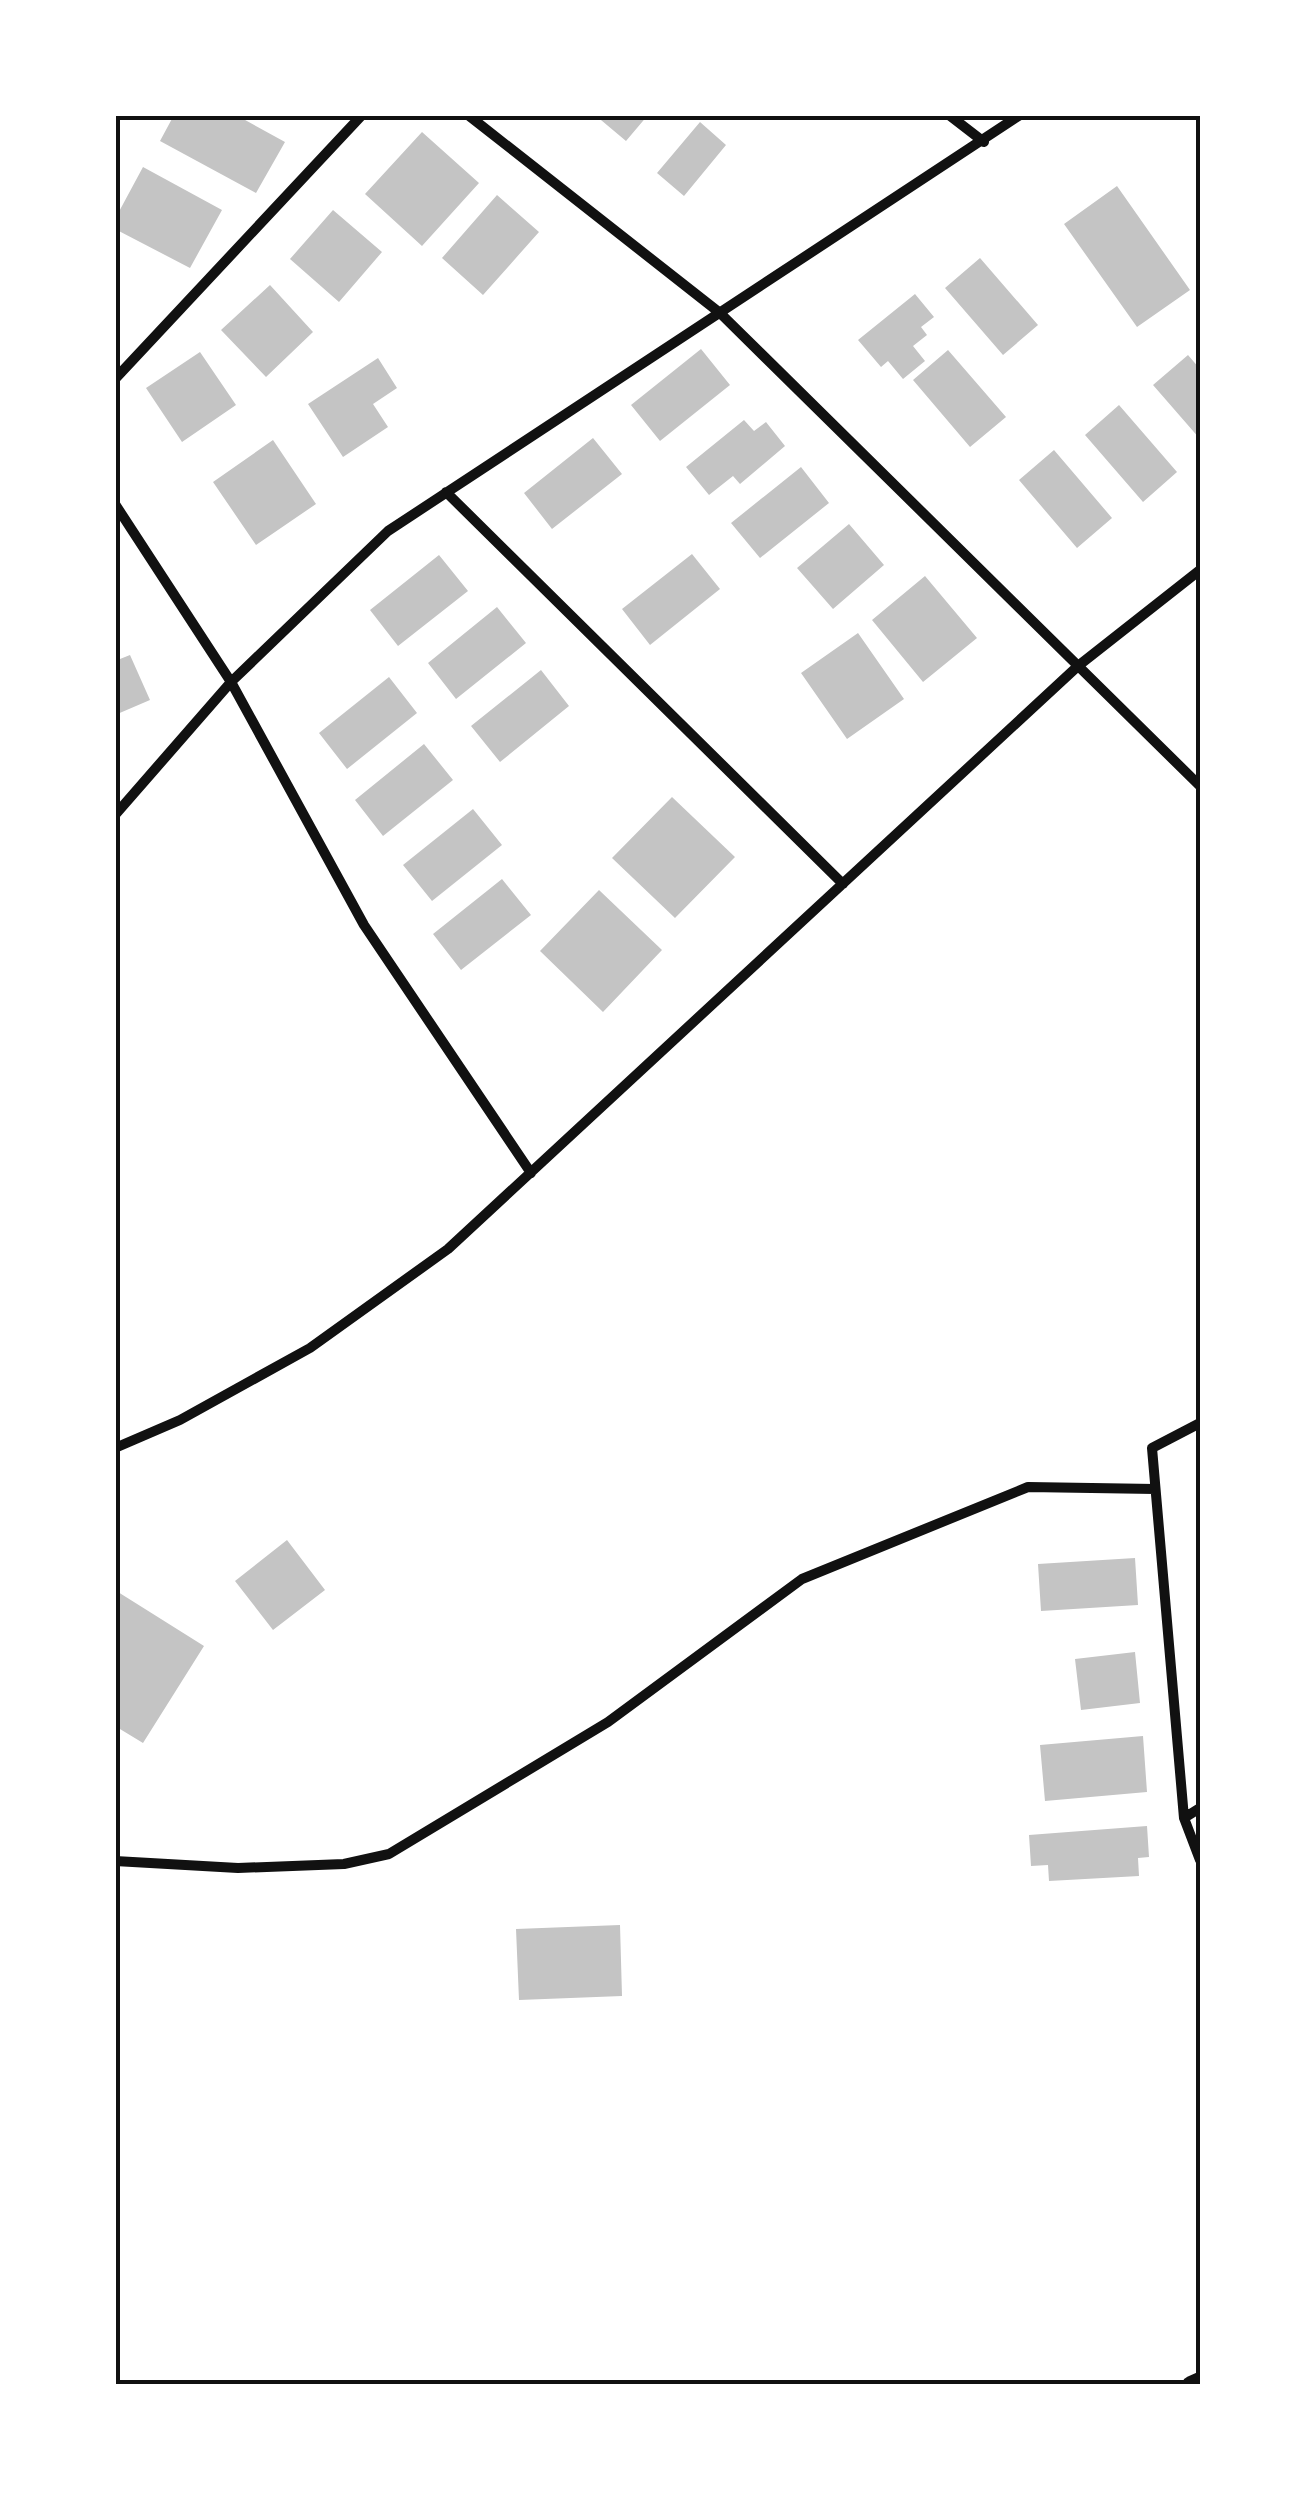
<svg xmlns="http://www.w3.org/2000/svg" width="1315" height="2500" font-family="Cabin,sans-serif">
	<style>
		.building { fill: #c4c4c4 }
		.lines { fill: none; stroke-linecap: round; stroke-linejoin: round }
		.minor { stroke: #111; stroke-width: 10 }
		.tertiary { stroke: #111; stroke-width: 18 }
		.neatline { fill: none; stroke: #111; stroke-width: 4 }
	</style>
	<rect width="100%" height="100%" fill="#fff"/>
	<path class="building" d="M174,115H236L285,142L256,193L160,141Z
		M595,115H648L626,141Z
		M700,122L726,145L684,196L657,173Z
		M422,132L479,183L422,246L365,194Z
		M143,167L222,210L190,268L115,229V219Z
		M1117,186L1190,290L1137,327L1064,224Z
		M497,195L539,232L483,295L442,258Z
		M333,210L382,252L339,302L290,259Z
		M980,258L1038,325L1003,355L945,288Z
		M270,285L313,332L266,377L221,330Z
		M915,294L934,317L921,327L927,335L913,346L925,361L903,379L888,361L881,367L858,340Z
		M701,349L730,385L660,441L631,405Z
		M948,350L1006,417L970,447L913,380Z
		M200,352L236,405L182,442L146,388Z
		M1188,355L1200,369V439L1153,385Z
		M378,358L397,388L373,404L388,427L343,457L308,404Z
		M1119,405L1177,472L1143,502L1085,435Z
		M744,420L754,431L766,422L785,446L740,484L733,476L709,495L686,467Z
		M593,438L622,474L552,529L524,493Z
		M273,440L316,504L256,545L213,482Z
		M1054,450L1112,518L1077,548L1019,480Z
		M801,467L829,503L760,558L731,523Z
		M849,524L884,565L833,609L797,568Z
		M692,554L720,589L650,645L622,609Z
		M439,555L468,591L398,646L370,610Z
		M925,576L977,638L923,682L872,620Z
		M497,607L526,643L456,699L428,663Z
		M858,633L904,699L847,739L801,673Z
		M130,655L150,700L115,715V661Z
		M541,670L569,706L500,762L471,726Z
		M389,677L417,713L347,769L319,733Z
		M424,744L453,780L383,836L355,800Z
		M672,797L735,857L675,918L612,858Z
		M473,809L502,845L432,901L403,865Z
		M502,879L531,915L461,970L433,934Z
		M599,890L662,950L603,1012L540,951Z
		M287,1540L325,1590L273,1630L235,1581Z
		M1135,1558L1138,1605L1041,1611L1038,1564Z
		M118,1592L204,1646L143,1743L115,1726Z
		M1135,1652L1140,1703L1081,1710L1075,1659Z
		M1143,1736L1147,1792L1045,1801L1040,1745Z
		M1147,1826L1149,1857L1138,1858L1139,1876L1049,1881L1048,1865L1031,1866L1029,1835Z
		M620,1925L622,1996L519,2000L516,1929Z"/>
	<g class="lines">
		<path class="minor" d="M468,115L720,313L1200,786
			M949,115L984,142
			M115,379L362,115
			M446,492L843,884
			M115,504L231,682L364,925L531,1173
			M115,815L231,682L388,531L1020,115
			M1200,1423L1152,1448L1184,1818L1200,1860
			M115,1448L180,1420L310,1348L448,1249L1078,666L1200,570
			M1184,1818L1200,1808
			M115,1861L238,1868L344,1864L389,1854L608,1722L802,1579L1028,1487L1155,1489"/>
		<path class="tertiary" d="M1191,2385L1200,2381"/>
	</g>
	<rect width="1315" height="2500" fill="none" stroke="#ffffff" stroke-width="235"/>
	<rect x="118" y="118" width="1080" height="2264" class="neatline"/>
</svg>
